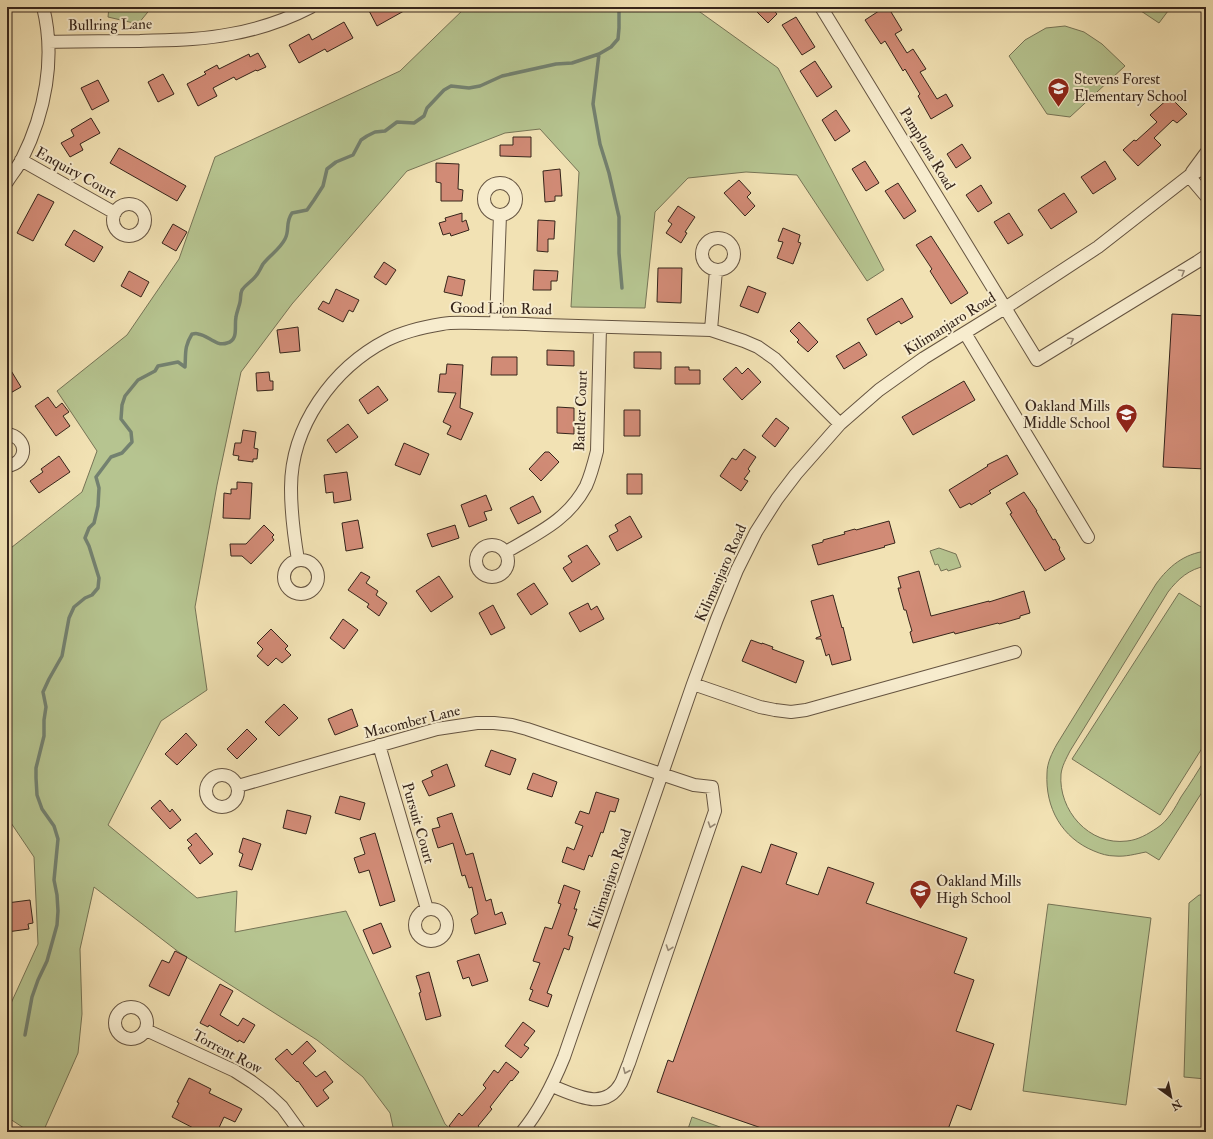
<svg xmlns="http://www.w3.org/2000/svg" width="1213" height="1139" font-family="'IM FELL Double Pica',serif">
	<style>
		.green { fill: #b6c490; stroke: #767456 }
		.lines { fill: none; stroke-linecap: round; stroke-linejoin: round }
		.stream { stroke: #738170; stroke-width: 3.5 }
		.building { fill: #d18b76; stroke: #36251b }
		.minor-casing { stroke: #655441; stroke-width: 14 }
		.minor { stroke: #f7ecce; stroke-width: 12 }
		.oneway { stroke: #968874 }
		.labels { text-anchor: middle; dominant-baseline: central; stroke-width: 4; stroke-linejoin: round; paint-order: stroke }
		.street-label { font-size: 15px; fill: #36251b; stroke: #f7ecce }
		.poi-label { font-size: 15px; fill: #36251b; stroke: #f7ecce; text-anchor: start }
	</style>
	<rect width="100%" height="100%" fill="#f2e2b4"/>
	<filter id="stains"><feTurbulence type="fractalNoise" baseFrequency=".005" numOctaves="4"/><feColorMatrix values="0 0 0 0 .2 0 0 0 0 .09 0 0 0 0 .02 0 0 0 .5 -.17"/></filter>
	<radialGradient id="worn" r=".72"><stop offset=".6" stop-color="#630" stop-opacity="0"/><stop offset="1" stop-color="#630" stop-opacity=".3"/></radialGradient>
	<path class="green" d="M109,7H152L138,24L108,17Z
		M466,7H693L778,68L884,270L867,281L797,175L746,172L688,178L655,212L645,308L571,307L579,172L540,129L505,133L407,171L292,304L241,372L217,485L195,607L207,690L161,721L108,825L197,898L237,891L235,932L346,911L445,1124L454,1132H394L390,1113L363,1077L317,1040L180,953L94,887L80,949L82,1014L78,1053L43,1132H30L7,1117V1012L38,944L34,857L7,817V551L82,492L97,451L57,391L127,335L179,259L215,157L400,71Z
		M1135,7H1171L1159,23Z
		M1065,26L1084,32L1102,44L1125,66L1070,117L1047,114L1009,56L1025,40L1046,28Z
		M939,548L956,554L961,567L948,571L947,569L941,571L938,564L935,565L930,551Z
		M1206,551V566C1189,569 1178,579 1168,592L1070,751C1066,759 1062,766 1061,774C1058,810 1089,846 1127,841C1138,840 1148,834 1157,828C1168,821 1175,808 1181,797C1190,784 1198,771 1206,758V786L1159,860L1146,852C1135,854 1126,857 1115,856C1108,856 1101,854 1094,851C1062,838 1045,808 1047,773C1047,763 1052,753 1057,744L1156,584C1169,566 1184,554 1206,551Z
		M1179,593L1206,610V742L1160,815L1072,759Z
		M1199,895H1206V1079L1184,1077L1189,903Z
		M1048,904L1151,918L1126,1105L1023,1091Z
		M692,1117L734,1132H687Z"/>
	<g class="lines">
		<path class="stream" d="M599,54L593,104L600,144L609,173L619,217V253L622,288
			M25,1035L32,997L38,980L47,961L57,925L58,911L57,895L54,880L58,839L54,826L42,809L37,795L36,778V768L44,736V720L46,707L43,692L49,679L62,656L69,618L74,607L85,598L92,595L98,588L99,578L89,546L85,538L89,528L94,523L98,506L99,488L96,477L111,457L122,453L132,442L131,432L121,419L122,405L125,396L138,380L155,371L158,366L178,362L185,367C186,353 184,347 192,334C194,334 196,333 198,334C208,335 216,347 227,343C239,340 234,326 236,317C237,311 239,307 240,302C241,298 240,294 242,290C246,284 251,282 255,277C259,273 260,269 263,264C270,255 280,249 285,239C290,230 285,223 292,213L307,210L314,200L323,186L327,169L336,162L353,155L361,140L367,136L375,132L385,131L397,122L414,123L424,116L427,108L444,90L451,86L469,88L480,86L502,76L556,64L572,63L599,54L611,47L618,39L619,28V12L617,7"/>
	</g>
	<path class="building" d="M367,7H411L377,26Z
		M752,7H771L777,14L768,23Z
		M885,7H888L902,30L895,34L907,53L913,49L926,69L920,72L937,99L946,94L953,106L931,119L918,96L920,94L905,69L903,71L885,41L881,44L865,20Z
		M796,17L815,47L802,55L782,25Z
		M344,22L353,38L327,52L325,49L299,63L289,45L309,34L312,40Z
		M258,53L266,67L257,71L256,70L236,80L234,77L213,88L217,96L198,106L187,84L206,74L204,72L217,65L219,69L249,54L250,57Z
		M815,61L832,87L817,97L800,71Z
		M163,74L174,94L158,102L148,82Z
		M98,80L109,101L92,110L81,88Z
		M1170,97L1187,114L1177,123L1173,120L1154,138L1161,145L1138,166L1123,150L1134,140L1136,141L1157,122L1150,115Z
		M836,110L850,131L835,141L822,120Z
		M91,118L100,133L80,144L83,150L70,157L61,143L74,136L71,130Z
		M513,137H531V157L500,156V145H513Z
		M962,144L971,158L956,168L947,154Z
		M119,148L186,186L177,201L110,163Z
		M865,161L879,183L866,191L852,169Z
		M1105,161L1116,179L1093,194L1081,177Z
		M436,163L459,164L458,189L463,190L462,201H441V183L436,182Z
		M560,169L562,196H555V201L545,202L543,171Z
		M739,180L751,193L747,197L755,206L745,216L724,193Z
		M898,183L916,211L904,219L885,191Z
		M981,185L992,203L978,212L966,195Z
		M1064,193L1077,212L1051,229L1038,210Z
		M38,194L54,202L33,241L17,233Z
		M678,206L695,217L685,232L687,233L681,243L666,233L672,224L668,221Z
		M462,213V222L466,220L469,230L451,236L450,233L443,235L439,223L446,221L445,218Z
		M1009,213L1023,235L1008,244L994,222Z
		M538,220L555,221L554,239H548V252L537,251Z
		M173,224L187,232L176,251L162,243Z
		M783,228L800,235L798,242L801,243L793,264L777,258L783,242L778,241Z
		M74,230L103,247L94,262L65,245Z
		M931,236L968,293L951,304L930,271L932,269L916,245Z
		M384,262L396,270L386,285L374,277Z
		M658,268H682L681,303L657,302Z
		M534,270L558,271L557,281H551V290H533Z
		M129,271L149,282L141,297L121,286Z
		M448,276L465,280L462,296L444,292Z
		M748,286L766,293L758,313L740,306Z
		M336,289L359,300L353,312L349,310L343,322L318,309L323,301L329,304Z
		M902,298L913,317L901,324L899,321L876,335L867,319Z
		M1172,314L1206,316V469L1163,467Z
		M799,322L818,342L808,352L797,342L799,340L790,331Z
		M298,327L300,351L280,353L277,330Z
		M859,342L867,355L844,369L836,356Z
		M547,350L574,351V366L547,365Z
		M634,352H661V369L634,368Z
		M492,357H517V375H491Z
		M7,364L21,387L7,395Z
		M447,364L463,365L460,408L473,413L461,440L447,434L451,426L443,422L456,393L438,392L440,374H446Z
		M675,367H689V370H700V384H675Z
		M736,367L742,374L748,368L761,382L742,400L723,379Z
		M269,372L270,381H273V390L257,391L256,373Z
		M964,381L975,400L913,435L902,417Z
		M378,386L388,400L368,414L359,400Z
		M48,397L56,408L62,403L69,412L63,416L70,426L56,436L35,406Z
		M557,407L574,408V434L557,433Z
		M624,410H640V436H624Z
		M776,418L789,428L775,447L762,436Z
		M348,424L358,437L336,453L327,440Z
		M243,430L256,432L254,448L258,449L257,459H253V462L238,460L239,456L233,455L235,443H241Z
		M404,443L429,454L420,475L395,465Z
		M744,449L756,457L748,469L750,471L744,479L748,481L741,491L720,476L732,458L736,460Z
		M545,452H549L559,462L541,481L529,469Z
		M1007,455L1018,474L989,491L991,493L971,505L970,503L960,508L949,490L988,466L987,465Z
		M59,456L70,472L39,493L30,481L43,472L41,469Z
		M347,472L351,500L334,503L333,492L326,493L324,475Z
		M627,474H642V494H627Z
		M237,482L252,483L250,519L223,518L224,493L231,494V489H237Z
		M1024,492L1037,511H1036L1053,540L1055,539L1060,548L1059,549L1065,559L1045,571L1010,514L1012,513L1006,503Z
		M486,495L492,510L484,512L487,520L469,527L461,505Z
		M533,496L541,512L518,524L510,508Z
		M630,516L642,537L617,551L609,536L618,531L615,525Z
		M358,520L363,548L346,551L342,523Z
		M889,521L895,543L884,546L885,547L818,565L812,545L823,542V540L845,534L844,532L855,529L856,530Z
		M264,525L274,535L272,537L274,540L251,564L242,556H231L230,544H246Z
		M455,525L459,538L432,547L427,534Z
		M587,545L600,564L572,582L563,568L572,562L568,556Z
		M919,571L931,616L989,601V602L1024,591L1030,613L1020,616V618L999,624L998,623L955,634L954,632L913,643L910,632L912,631L909,621L906,610H904L898,588H901L898,577Z
		M361,572L370,577L366,583L378,591L376,595L387,603L379,616L367,607L369,604L348,590Z
		M439,576L453,597L431,612L416,591Z
		M534,583L548,604L531,615L517,594Z
		M833,595L842,628L843,627L851,660L832,665L829,654L826,656L821,639H816V638L821,636L811,601Z
		M588,603L591,610L597,606L604,619L580,632L569,613Z
		M493,605L505,628L491,635L479,613Z
		M343,619L358,630L344,649L330,638Z
		M271,629L288,646L285,649L291,655L282,663L276,658L268,666L257,656L263,649L257,643Z
		M751,640L762,644V643L773,647L772,649L804,661L796,683L742,661Z
		M284,704L298,718L279,736L265,722Z
		M352,709L358,726L335,735L328,719Z
		M247,729L257,739L237,759L227,749Z
		M186,733L197,745L177,765L165,754Z
		M491,750L516,759L510,775L485,766Z
		M447,764L455,786L429,796L422,781L433,776L431,771Z
		M533,773L557,782L552,797L527,789Z
		M596,792L619,799L615,812L610,811L603,833L601,832L592,857L589,855L584,870L562,862L567,847L574,850L583,826L575,823L580,811L589,814Z
		M340,796L365,803L360,820L335,813Z
		M160,800L170,812L172,809L181,820L170,829L151,808Z
		M287,810L311,816L306,834L283,828Z
		M452,813L466,855L473,853L486,901L491,899L495,915L502,912L506,924L475,934L471,919L478,914L472,887L469,888L465,875L462,876L453,843L438,848L432,829L440,827L437,818Z
		M196,833L213,854L200,864L188,848L192,845L187,840Z
		M375,833L395,901L380,906L369,870L359,873L354,858L365,854L360,838Z
		M243,838L261,844L252,870L239,866L243,854L239,852Z
		M771,844L797,853L786,884L818,895L828,867L874,883L866,903L967,938L954,973L974,980L956,1031L994,1044L971,1110L957,1105L947,1132H773L657,1092L668,1060L673,1062L742,866L761,873Z
		M564,885L580,891L574,909H577L568,935L573,937L569,950L564,948L547,993L552,995L548,1007L529,1000L533,990L530,989L540,963L533,961L545,927L552,929L561,904L558,903Z
		M30,900L33,923L28,924L29,929L7,932V903Z
		M381,923L391,947L373,954L363,930Z
		M175,951L187,957L169,996L149,986L162,960L169,963Z
		M479,954L488,981L472,986L469,977L463,979L457,961Z
		M429,972L441,1016L426,1020L419,993L421,992L416,976Z
		M220,984L233,991L220,1015L238,1026L243,1018L255,1025L244,1043L239,1040L238,1042L209,1025L208,1027L200,1023Z
		M523,1022L535,1031L524,1045L529,1048L521,1058L505,1046Z
		M307,1041L316,1051L303,1063L316,1077L325,1071L333,1082L323,1090L329,1098L317,1107L298,1081L297,1082L275,1059L287,1049L292,1055Z
		M506,1062L519,1072L512,1081L511,1080L490,1107L492,1109L478,1126L485,1132H457L449,1126L459,1113L462,1116L486,1088L483,1085L494,1070L498,1073Z
		M189,1078L211,1089L209,1093L242,1109L235,1122L224,1117L217,1132H201L172,1117L179,1103L177,1102Z"/>
	<g class="lines">
		<defs>
			<path id="minor" d="M821,7L1037,360L1197,262L1206,256
				M49,42C79,41 109,41 140,41C170,40 201,40 231,34C259,29 286,20 311,7
				M21,160L115,213
				M1192,172L1206,153
				M1189,176L1206,196
				M7,182C12,174 18,167 22,159C45,113 56,58 43,7
				M484 199a16 16 0 1 1 32 0a16 16 0 1 1-32 0Z
				M113 220a16 16 0 1 1 32 0a16 16 0 1 1-32 0Z
				M702 254a16 16 0 1 1 32 0a16 16 0 1 1-32 0Z
				M496,323L500,215
				M711,330L716,270
				M965,333L1088,537
				M7,434C28,437 29,463 7,466
				M476 561a16 16 0 1 1 32 0a16 16 0 1 1-32 0Z
				M506,552C538,533 568,520 586,486C591,475 594,463 597,451L600,327
				M284 577a17 17 0 1 1 34 0a17 17 0 1 1-34 0Z
				M298,560C294,536 291,512 291,488C291,426 333,368 387,340C403,332 424,327 442,324C453,322 464,323 475,323C498,323 522,324 545,325C600,327 656,328 711,330L744,341L758,347L775,359L840,424
				M693,684L760,707L775,710L791,712L806,710L1015,652
				M379,745L427,909
				M206 791a16 16 0 1 1 32 0a16 16 0 1 1-32 0Z
				M238,786L437,729L477,723H494L512,725L527,729L694,785L712,787L715,811L629,1063C626,1070 624,1077 621,1083C605,1112 575,1095 552,1086
				M415 925a16 16 0 1 1 32 0a16 16 0 1 1-32 0Z
				M115 1023a16 16 0 1 1 32 0a16 16 0 1 1-32 0Z
				M146,1030L235,1071L252,1082L268,1094L282,1107L300,1132
				M522,1132C541,1109 553,1084 564,1057L693,684L717,619L737,570L756,532L777,499L796,474L840,424L879,390L924,358L1005,308L1098,247L1189,176L1206,167"/>
		</defs>
		<use href="#minor" class="minor-casing"/>
		<use href="#minor" class="minor"/>
	</g>
	<defs><path id="oneway-chevron" d="M-2-3.5L2.5 0L-2 3.5" fill="none" stroke-width="1.6" stroke-linecap="round" stroke-linejoin="round"/></defs>
	<g class="oneway">
		<use href="#oneway-chevron" transform="translate(1182 272) rotate(-31)"/>
		<use href="#oneway-chevron" transform="translate(1071 340) rotate(-31)"/>
		<use href="#oneway-chevron" transform="translate(711 825) rotate(109)"/>
		<use href="#oneway-chevron" transform="translate(669 948) rotate(109)"/>
		<use href="#oneway-chevron" transform="translate(626 1071) rotate(113)"/>
	</g>
	<defs>
		<symbol id="school-pin" viewBox="-11 -11 22 30"><path d="M0 17L-7.5 6A9.5 9.5 0 1 1 7.5 6Z" fill="#8f2418" stroke="#f7ecce"/><path d="M0-5L7-2L0 1L-7-2ZM-4 1L0 2.5L4 1V4Q0 6-4 4Z" fill="#fff"/></symbol>
	</defs>
	<g fill-rule="evenodd">
		<use href="#school-pin" x="1046" y="76" width="25" height="34"/>
		<use href="#school-pin" x="1114" y="402" width="25" height="34"/>
		<use href="#school-pin" x="908" y="878" width="25" height="34"/>
	</g>
	<g class="labels">
		<g class="street-label">
			<text transform="translate(110 25) rotate(-1)">Bullring Lane</text>
			<text transform="translate(927 149) rotate(59)">Pamplona Road</text>
			<text transform="translate(76 173) rotate(29)">Enquiry Court</text>
			<text transform="translate(501 309) rotate(1)">Good Lion Road</text>
			<text transform="translate(950 324) rotate(-32)">Kilimanjaro Road</text>
			<text transform="translate(581 411) rotate(-88)">Battler Court</text>
			<text transform="translate(721 573) rotate(-66)">Kilimanjaro Road</text>
			<text transform="translate(412 722) rotate(-14)">Macomber Lane</text>
			<text transform="translate(418 823) rotate(74)">Pursuit Court</text>
			<text transform="translate(610 879) rotate(-71)">Kilimanjaro Road</text>
			<text transform="translate(227 1052) rotate(28)">Torrent Row</text>
		</g>
		<g class="poi-label">
			<text x="1074" y="79">Stevens Forest<tspan x="1074" dy="17">Elementary School</tspan></text>
			<text x="1110" y="406" text-anchor="end">Oakland Mills<tspan x="1110" dy="17">Middle School</tspan></text>
			<text x="936" y="881">Oakland Mills<tspan x="936" dy="17">High School</tspan></text>
		</g>
	</g>
	<rect width="1213" height="1139" fill="none" stroke="#f2e2b4" stroke-width="24"/>
	<rect x="8" y="8" width="1197" height="1123" fill="none" stroke="#36251b" stroke-width="2"/>
	<rect x="12" y="12" width="1189" height="1115" fill="none" stroke="#36251b"/>
	<g transform="translate(1171 1097) rotate(147)" stroke="#f7ecce" stroke-width="3" paint-order="stroke">
	<path d="M0-3L7 15L0 10L-7 15Z" fill="#36251b"/>
	<text y="-6" font-size="11" font-weight="bold" text-anchor="middle" fill="#36251b">N</text>
	</g>
	<rect width="100%" height="100%" filter="url(#stains)"/>
	<rect width="100%" height="100%" fill="url(#worn)"/>
</svg>
